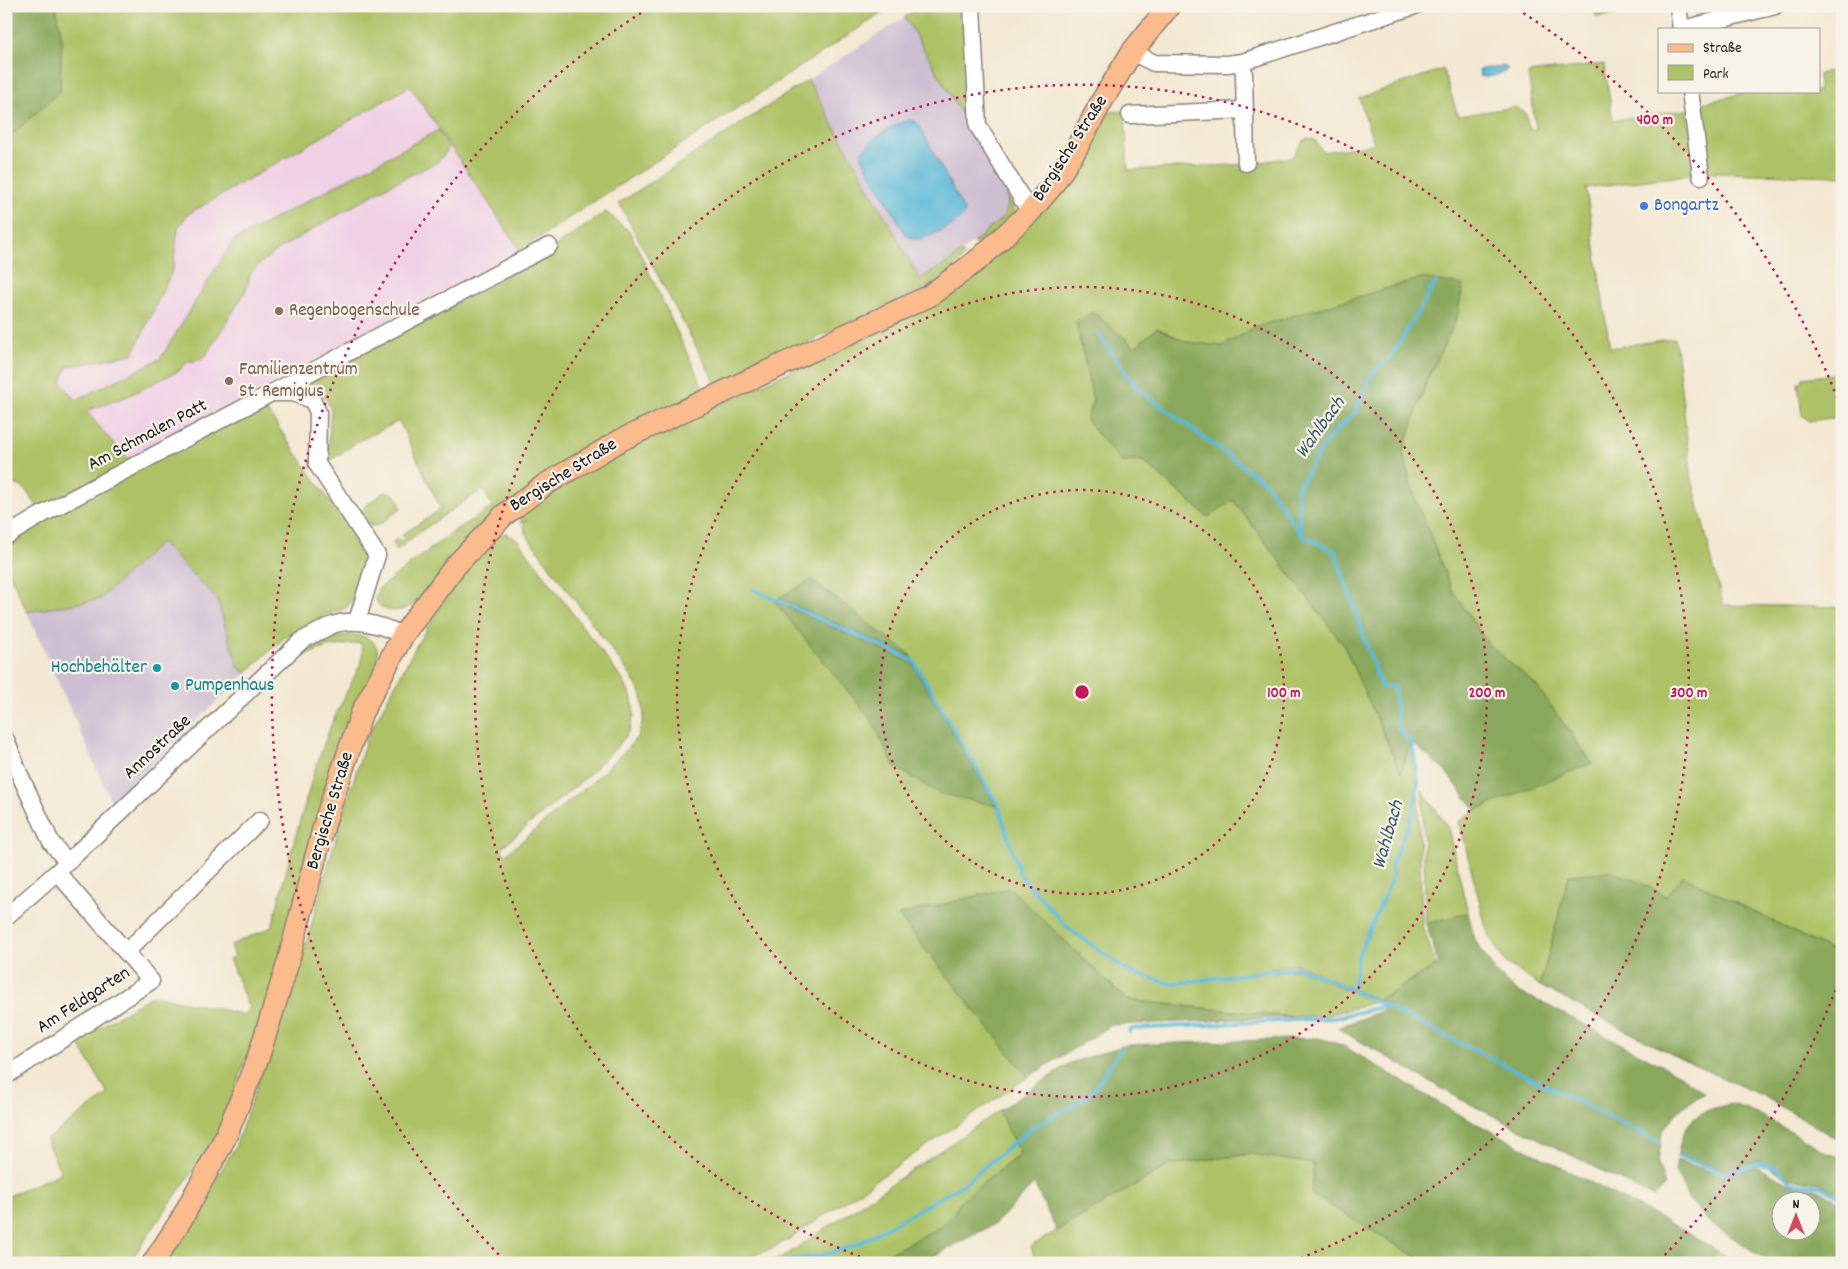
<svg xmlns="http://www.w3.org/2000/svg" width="1848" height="1269" font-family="Dekko,sans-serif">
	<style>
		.built { fill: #f0d0e5 }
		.industrial { fill: #cebed2 }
		.green { fill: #adc266; stroke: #646f41 }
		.forest { fill: #8aa85b; stroke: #53623c; fill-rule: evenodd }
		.water { fill: #5ab8d8; stroke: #3b6a7a }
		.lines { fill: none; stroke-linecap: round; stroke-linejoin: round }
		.stream { stroke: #5ab8d8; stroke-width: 4 }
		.minor-casing { stroke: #888277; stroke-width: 19 }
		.major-casing { stroke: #888277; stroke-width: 24 }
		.minor { stroke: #fff; stroke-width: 16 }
		.major { stroke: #fbbb8d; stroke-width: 21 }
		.ring { fill: none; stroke: #c2185b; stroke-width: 2.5; stroke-dasharray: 2.5 5 }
		.shop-dot { fill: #3f7fe0; stroke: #f7f3e8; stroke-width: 2 }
		.education-dot { fill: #8d6e63; stroke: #f7f3e8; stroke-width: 2 }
		.culture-dot { fill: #0f9aa8; stroke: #f7f3e8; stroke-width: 2 }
		.labels { text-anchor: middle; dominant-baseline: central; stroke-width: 4.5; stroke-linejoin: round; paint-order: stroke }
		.street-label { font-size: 19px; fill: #1c1c1c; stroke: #f7f3e8 }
		.shop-label { font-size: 19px; fill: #366cbe; stroke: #f7f3e8; text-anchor: start }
		.education-label { font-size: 19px; fill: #785e54; stroke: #f7f3e8; text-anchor: start }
		.culture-label { font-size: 19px; fill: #0d838f; stroke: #f7f3e8; text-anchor: end }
		.water-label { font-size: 20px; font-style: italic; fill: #355a67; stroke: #f7f3e8 }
		.centre { fill: #c2185b; stroke: #f7f3e8; stroke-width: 2.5 }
		.ring-label { font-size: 15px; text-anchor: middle; font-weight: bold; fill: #c2185b; stroke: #f7f3e8; stroke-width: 4.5; stroke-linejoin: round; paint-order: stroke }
	</style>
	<rect width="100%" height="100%" fill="#f7f3e8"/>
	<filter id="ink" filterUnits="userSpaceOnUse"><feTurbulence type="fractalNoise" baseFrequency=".02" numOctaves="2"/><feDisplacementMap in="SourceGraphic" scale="10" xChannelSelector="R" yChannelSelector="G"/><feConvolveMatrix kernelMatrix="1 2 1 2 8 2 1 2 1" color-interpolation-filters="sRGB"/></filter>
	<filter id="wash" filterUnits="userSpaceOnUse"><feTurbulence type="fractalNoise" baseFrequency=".0096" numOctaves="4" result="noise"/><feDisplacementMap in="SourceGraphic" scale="20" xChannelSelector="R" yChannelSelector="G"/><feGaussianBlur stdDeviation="1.12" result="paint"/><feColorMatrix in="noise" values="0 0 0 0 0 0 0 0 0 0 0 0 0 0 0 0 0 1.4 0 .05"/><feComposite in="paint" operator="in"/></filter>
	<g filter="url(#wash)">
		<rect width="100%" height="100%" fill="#f3e8d2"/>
		<path class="built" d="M410,85L520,250L130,459L124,456L61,382L67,367L133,353L173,269L178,228L188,214Z"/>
		<path class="industrial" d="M905,17L1007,194L1008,207L1002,218L949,262L920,279L808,80Z
			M161,542L217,599L238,667L246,673L112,803L27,612L100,599Z"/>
		<path class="green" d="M56,6H893L520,250L410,86L188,214L178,228L173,269L133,354L67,367L61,382L76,400L160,359L233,241L438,130L449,148L438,162L388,186L279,249L262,262L251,273L245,292L204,358L197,361H190L183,365L180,370L128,396L86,411L124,456L130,459L263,405L365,552L364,569L351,602L346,608L322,616L303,626L283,639L246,673L238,667L217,599L161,542L100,599L27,612L6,566V543L43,514L23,487L6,482V140L60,91Z
			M921,6H963L970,129L905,17Z
			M1591,6H1626L1627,13L1597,17Z
			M1604,64L1613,120L1687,110L1696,174L1586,188L1610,348L1675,338L1692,479L1723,605L1842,607V956L1683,876L1666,896L1633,879L1569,875L1540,986L1506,963L1488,935L1459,821L1476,810L1592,762L1535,684L1488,644L1452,590L1412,490L1403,452L1426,383L1457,318L1255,327L1223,346L1187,342L1157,328L1135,347L1076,323L1093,399L1143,461L1208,517L1233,500L1343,644L1401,772L1410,744L1418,790L1422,925L1436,965L1379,1000L1297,964L1270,968L1273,973L1298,969L1375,1002L1329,1015L1292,1017L1127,1000L1009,888L898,915L1028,1077L788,1240L766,1251L726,1263H166L235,1147L299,969L339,827L367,737L420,639L467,566L500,534L509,533L506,536H511L517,539L624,682L632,698L634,715L629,731L619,745L585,778L501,848L505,855L590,784L625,751L638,736L644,716L642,695L631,676L525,533L524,523L527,519L520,524L525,510L595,463L905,317L1070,177L1081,162L1109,112L1125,111L1128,170L1250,164L1292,157L1304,140L1308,138L1315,140L1323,152L1374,144L1359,98L1443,69L1458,116L1515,107L1525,113L1530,130L1536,129L1528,73Z
			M1842,68V176L1706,173L1696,105L1751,91H1819V74Z
			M808,80L920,279L949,262L962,252L964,257L939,281L719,384L715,382L619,203Z
			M1007,194L1017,215L979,246L973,243L1002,218L1008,207Z
			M606,212L630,232L703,387L702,392L613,436L411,606C397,613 382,614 375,598L378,592V589L458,528L493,507L483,489L421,531L396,551L393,542L397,539L402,541L404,538L402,535L441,509L399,421L357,442L327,463L331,411C327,394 316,390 301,386L529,264Z
			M1834,374L1841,379L1842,413L1839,417L1809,421L1802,415L1798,384L1803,378Z
			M384,492C395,492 399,497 401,508L379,525L370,526L361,514L364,507Z
			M350,635C368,636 381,640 377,662L264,1012L217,1136L129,1263H6V1197L61,1173L46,1140L108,1094L77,1041L153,995L246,1015L249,1008L229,959L235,956L231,945L272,927L293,845L315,769L331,725L360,665L363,653L361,643L327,647L298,658L295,653C314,643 329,637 350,635Z
			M1422,790L1448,828L1468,913L1426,924Z
			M999,1111L1020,1154L962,1200L952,1215L938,1228L871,1263H765L782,1258Z
			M1250,1154L1314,1164L1311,1194L1426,1263H1036L1031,1246L1169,1165Z
			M1717,1251L1738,1263H1708Z"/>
		<path class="forest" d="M6,6H56L62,38L60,91L6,140Z
			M1422,278L1463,285L1457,318L1426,383L1403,452L1412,490L1452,590L1488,644L1535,684L1592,763L1476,810L1446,772L1414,744H1410L1401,773L1343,644L1233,500L1208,517L1143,461L1121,462L1086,420L1093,399L1076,322L1093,312L1135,347L1157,328L1187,342L1223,346L1255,327Z
			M812,580L914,658L778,598Z
			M774,601L912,663L996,806L938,793L894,766L872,721Z
			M1610,871L1633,879L1666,896L1683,876L1842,956V1140L1835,1138L1763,1096L1683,1060L1540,986L1569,875Z
			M1010,888L1127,1000L1292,1017L1112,1025L1028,1077L898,915Z
			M1468,913L1475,940L1496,973L1516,991L1545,1004L1680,1075L1704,1093L1680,1109L1662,1131L1658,1163L1665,1186L1654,1197L1460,1099L1337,1028L1384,1010L1379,1000L1439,964L1426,924Z
			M1319,1038L1342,1045L1454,1112L1683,1230L1717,1251L1708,1263H1426L1311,1194L1314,1164L1250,1154L1169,1165L1057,1231L1034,1184L996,1223L921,1263H871L938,1228L952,1215L962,1200L1020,1154L999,1111L1070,1063L1126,1045Z
			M1733,1104L1757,1113L1830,1154L1842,1158V1195L1819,1183L1791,1179L1757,1161L1724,1170L1678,1154C1684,1118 1699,1110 1733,1104Z
			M1677,1160L1723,1176L1757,1167L1790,1185L1816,1189L1842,1202V1263H1771L1709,1222L1688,1198L1675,1171ZM1780,1202H1810V1232H1780Z"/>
		<path class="water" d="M1504,66L1508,69C1504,74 1486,79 1480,76L1479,70C1486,66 1495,70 1504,66Z
			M910,120L916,122L920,127L965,212C963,222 928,239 917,239C913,238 909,237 906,235L864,161L862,153C868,141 896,122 910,120Z"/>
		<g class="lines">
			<path class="stream" d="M1436,282L1391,357L1371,374L1356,411L1328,439L1297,488L1301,535L1335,551L1381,687H1394L1398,728L1412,743L1418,782L1413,814L1391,865L1393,877L1358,956L1353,990L1660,1142
				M1098,334L1138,389L1267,484L1300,533
				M752,589L913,660L998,805L1020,875L1067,927L1129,972L1171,984L1297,967L1353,990
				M1129,1032L1132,1029L1334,1018L1385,1006
				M1678,1156L1724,1173L1757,1164L1776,1167L1791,1183L1819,1186L1842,1197
				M789,1260L825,1255L856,1245L964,1184L1034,1126L1072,1107L1094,1090L1121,1049"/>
		</g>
	</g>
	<g filter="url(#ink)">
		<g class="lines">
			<defs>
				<path id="minor" d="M972,6L978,126L1030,212
					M1678,6L1681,29
					M1683,29L1775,6
					M1132,52L1154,63L1227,64L1242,62L1415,6
					M1242,62L1244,74L1246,163
					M1690,91L1701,176
					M1130,115L1245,110
					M272,393H293L312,400L318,412L317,464L377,555L357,621
					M6,536L43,514L549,246
					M6,740L19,773L51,842L67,862
					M6,917L57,872L301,641C310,636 320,631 330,626C354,616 381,625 403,635
					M127,951L260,820
					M6,1076L151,981L57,872"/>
				<path id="major" d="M153,1263L181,1220L225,1138L258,1058L287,966L326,818L362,712L403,635L456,565L504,515L546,484L621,440L929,296L979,259L1030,212L1052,186L1075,151L1103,99L1132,52L1169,6"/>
			</defs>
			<use href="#minor" class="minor-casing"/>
			<use href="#major" class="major-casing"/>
			<use href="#minor" class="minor"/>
			<use href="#major" class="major"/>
		</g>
	</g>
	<g class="ring">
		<circle cx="1082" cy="692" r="202"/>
		<circle cx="1082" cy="692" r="405"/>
		<path d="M874 1262A607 607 0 1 1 1290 1262"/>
		<path d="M1841 976A810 810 0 0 1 1660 1260M504 1260A810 810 0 0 1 647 9M1517 9A810 810 0 0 1 1841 408"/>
	</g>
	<circle class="shop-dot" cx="1644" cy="206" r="5"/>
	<g class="education-dot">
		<circle cx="279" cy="311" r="5"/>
		<circle cx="229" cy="381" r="5"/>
	</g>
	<g class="culture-dot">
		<circle cx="157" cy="668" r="5"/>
		<circle cx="175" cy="686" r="5"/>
	</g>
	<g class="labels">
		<g class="street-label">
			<text transform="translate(1071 149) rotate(-57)">Bergische Straße</text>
			<text transform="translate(148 436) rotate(-28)">Am Schmalen Patt</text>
			<text transform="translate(564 476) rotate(-32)">Bergische Straße</text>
			<text transform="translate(158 748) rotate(-43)">Annostraße</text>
			<text transform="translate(331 811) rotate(-73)">Bergische Straße</text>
			<text transform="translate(84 1001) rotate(-33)">Am Feldgarten</text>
		</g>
		<g class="shop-label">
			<text x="1654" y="206">Bongartz</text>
		</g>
		<g class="education-label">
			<text x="289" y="311">Regenbogenschule</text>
			<text x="239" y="370">Familienzentrum<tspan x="239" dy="22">St. Remigius</tspan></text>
		</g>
		<g class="culture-label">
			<text x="147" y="668">Hochbehälter</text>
			<text x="185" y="686" text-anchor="start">Pumpenhaus</text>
		</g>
		<g class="water-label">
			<text transform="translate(1321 428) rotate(-54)">Wahlbach</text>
			<text transform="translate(1389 835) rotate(-74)">Wahlbach</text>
		</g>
	</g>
	<circle cx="1082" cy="692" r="8" class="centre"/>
	<g class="ring-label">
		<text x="1655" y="124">400 m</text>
		<text x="1284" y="697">100 m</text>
		<text x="1487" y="697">200 m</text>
		<text x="1689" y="697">300 m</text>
	</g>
	<rect width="1848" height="1269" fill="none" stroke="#f7f3e8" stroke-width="25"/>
	<rect x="1658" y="28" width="162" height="65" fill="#f7f3e8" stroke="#9f9d96"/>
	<rect x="1668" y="44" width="25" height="8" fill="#fbbb8d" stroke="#9f9d96"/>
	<text x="1703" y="52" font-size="15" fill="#1c1c1c">Straße</text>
	<rect x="1668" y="65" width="25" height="15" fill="#adc266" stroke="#9f9d96"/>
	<text x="1703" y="78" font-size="15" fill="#1c1c1c">Park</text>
	<g transform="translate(1796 1216)"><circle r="24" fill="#f7f3e8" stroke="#9f9d96"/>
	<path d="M0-4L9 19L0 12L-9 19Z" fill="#d1495b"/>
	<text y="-8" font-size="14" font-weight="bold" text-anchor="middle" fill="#1c1c1c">N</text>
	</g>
</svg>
